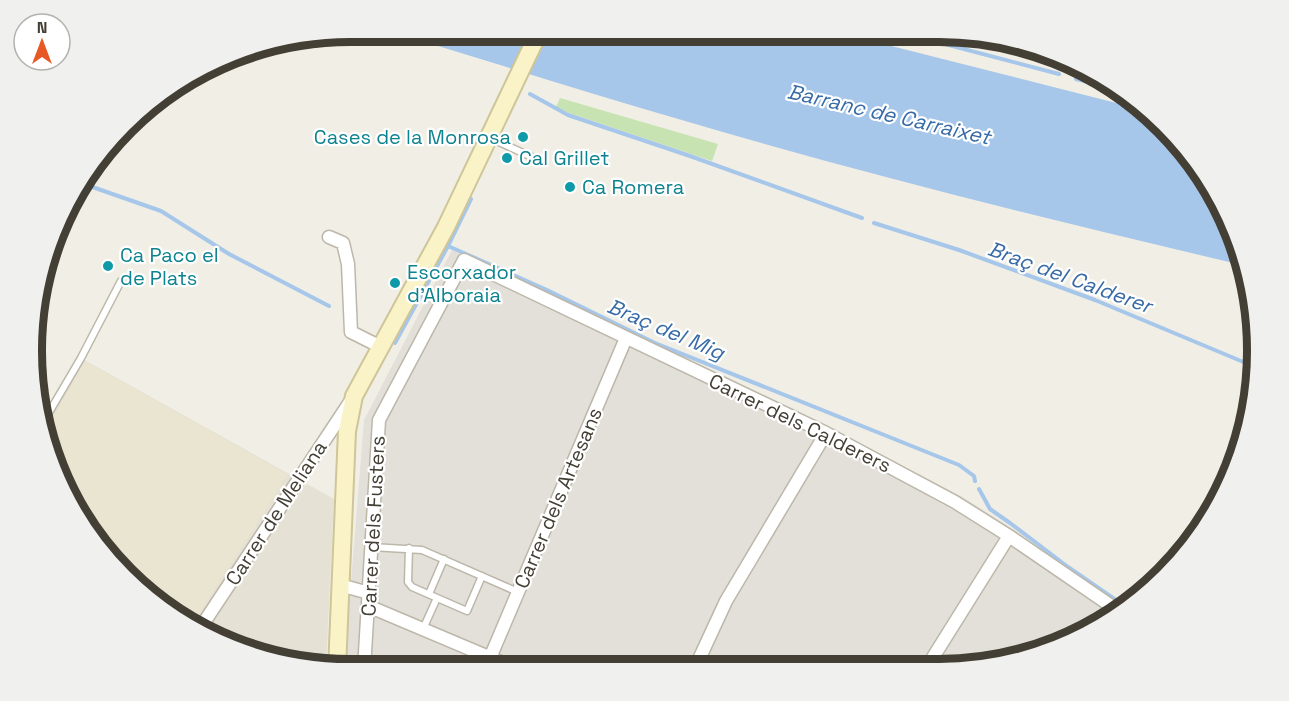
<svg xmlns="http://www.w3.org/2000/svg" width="1289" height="701" font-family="'Space Grotesk',sans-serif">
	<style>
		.residential { fill: #e5e1d4 }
		.industrial { fill: #e3e0da }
		.education { fill: #e9e5d0 }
		.green { fill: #c7e3b1 }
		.water { fill: #a6c6ea }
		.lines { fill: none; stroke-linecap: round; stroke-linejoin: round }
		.stream { stroke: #a6c6ea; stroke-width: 4 }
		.service-casing { stroke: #bcb7a9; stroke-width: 9 }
		.minor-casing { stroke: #bcb7a9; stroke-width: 15 }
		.secondary-casing { stroke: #cec598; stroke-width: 20 }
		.service { stroke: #fff; stroke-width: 6 }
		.minor { stroke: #fff; stroke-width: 12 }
		.secondary { stroke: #faf3c7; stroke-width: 16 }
		.culture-dot { fill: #0f9aa8; stroke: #fff; stroke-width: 2 }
		.labels { text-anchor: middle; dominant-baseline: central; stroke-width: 4.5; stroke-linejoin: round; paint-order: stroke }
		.culture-label { font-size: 20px; fill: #0d838f; stroke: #fff; text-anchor: start }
		.street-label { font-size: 20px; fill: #433f35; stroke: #fff }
		.water-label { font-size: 21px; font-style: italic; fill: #386ba6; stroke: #fff }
		.rim { fill: none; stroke: #433f35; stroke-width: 8 }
	</style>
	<rect width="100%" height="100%" fill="#f1efe5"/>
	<path class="residential" d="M81,358L334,499L326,668L268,659L191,627L111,561L56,473L44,421Z"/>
	<path class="industrial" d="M452,250L628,335L794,409L961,496L1018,532L1125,608L1116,616L1041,652L980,667L344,669L364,420Z"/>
	<path class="education" d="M85,361L288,475L191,626L111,561L56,473L46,430Z"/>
	<path class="green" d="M560,98L718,144L712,161L569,113L556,107Z"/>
	<path class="water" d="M392,32H836L1136,108L1191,156L1246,266C1060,222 875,177 692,123C591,94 492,62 392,32Z"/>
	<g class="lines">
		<path class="stream" d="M899,32L1059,74
			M1076,79L1113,88
			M530,94L568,115L690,156L862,218
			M81,183L161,211L229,254L329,306
			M874,223L959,250L1095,300L1253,366
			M448,246L471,199
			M395,343L448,246L547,290L655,343L959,465L974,476L975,481
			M979,489L990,509L1010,523L1068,567L1126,607"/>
		<defs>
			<path id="service" d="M490,138L543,162
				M44,421L81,358L121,281
				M372,547L422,550L518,592
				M409,548L408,582L412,587L467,611L482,576
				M429,594L444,559
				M423,629L437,598"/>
			<path id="minor" d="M329,237L343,243L348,264L351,332L381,347
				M340,585L369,593
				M368,606L515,668
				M199,630L350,402
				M490,658L626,338
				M927,667L1009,536
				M695,668L726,601L826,433
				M364,669L379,420L464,260L826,433L955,502L1009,536L1120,612"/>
			<path id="secondary" d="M337,669L347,431L354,396L446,227L539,32"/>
		</defs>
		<use href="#service" class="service-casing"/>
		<use href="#minor" class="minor-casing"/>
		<use href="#secondary" class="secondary-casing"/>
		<use href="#service" class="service"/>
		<use href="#minor" class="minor"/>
		<use href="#secondary" class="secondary"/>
	</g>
	<g class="culture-dot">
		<circle cx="523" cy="137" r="6"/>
		<circle cx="507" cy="158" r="6"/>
		<circle cx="570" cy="187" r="6"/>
		<circle cx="108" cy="266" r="6"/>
		<circle cx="395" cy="283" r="6"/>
	</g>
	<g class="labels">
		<g class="culture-label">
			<text x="511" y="137" text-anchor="end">Cases de la Monrosa</text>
			<text x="519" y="158">Cal Grillet</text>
			<text x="582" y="187">Ca Romera</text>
			<text x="120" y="255">Ca Paco el<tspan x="120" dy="23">de Plats</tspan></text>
			<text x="407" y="272">Escorxador<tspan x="407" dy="23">d'Alboraia</tspan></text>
		</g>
		<g class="street-label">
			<text transform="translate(800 423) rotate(26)">Carrer dels Calderers</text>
			<text transform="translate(558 498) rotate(-67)">Carrer dels Artesans</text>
			<text transform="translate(276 513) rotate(-57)">Carrer de Meliana</text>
			<text transform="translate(373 526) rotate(-87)">Carrer dels Fusters</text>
		</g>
		<g class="water-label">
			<text transform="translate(889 114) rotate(13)">Barranc de Carraixet</text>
			<text transform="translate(1070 277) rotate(20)">Braç del Calderer</text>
			<text transform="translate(666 329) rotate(23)">Braç del Mig</text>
		</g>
	</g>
	<path d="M0 0H1289V701H0ZM350 42H939A308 308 0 0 1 1247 350V351A308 308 0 0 1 939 659H350A308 308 0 0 1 42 351V350A308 308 0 0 1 350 42Z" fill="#f0f0ef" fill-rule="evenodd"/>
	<path class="rim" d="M350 42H939A308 308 0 0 1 1247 350V351A308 308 0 0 1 939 659H350A308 308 0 0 1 42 351V350A308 308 0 0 1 350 42Z"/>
	<g transform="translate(42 42)"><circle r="28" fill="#ffffff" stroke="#b4b2ae" stroke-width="1.5"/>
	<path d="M0-4.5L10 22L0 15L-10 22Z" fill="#e85825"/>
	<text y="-9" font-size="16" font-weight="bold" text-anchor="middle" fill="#433f35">N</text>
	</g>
</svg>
